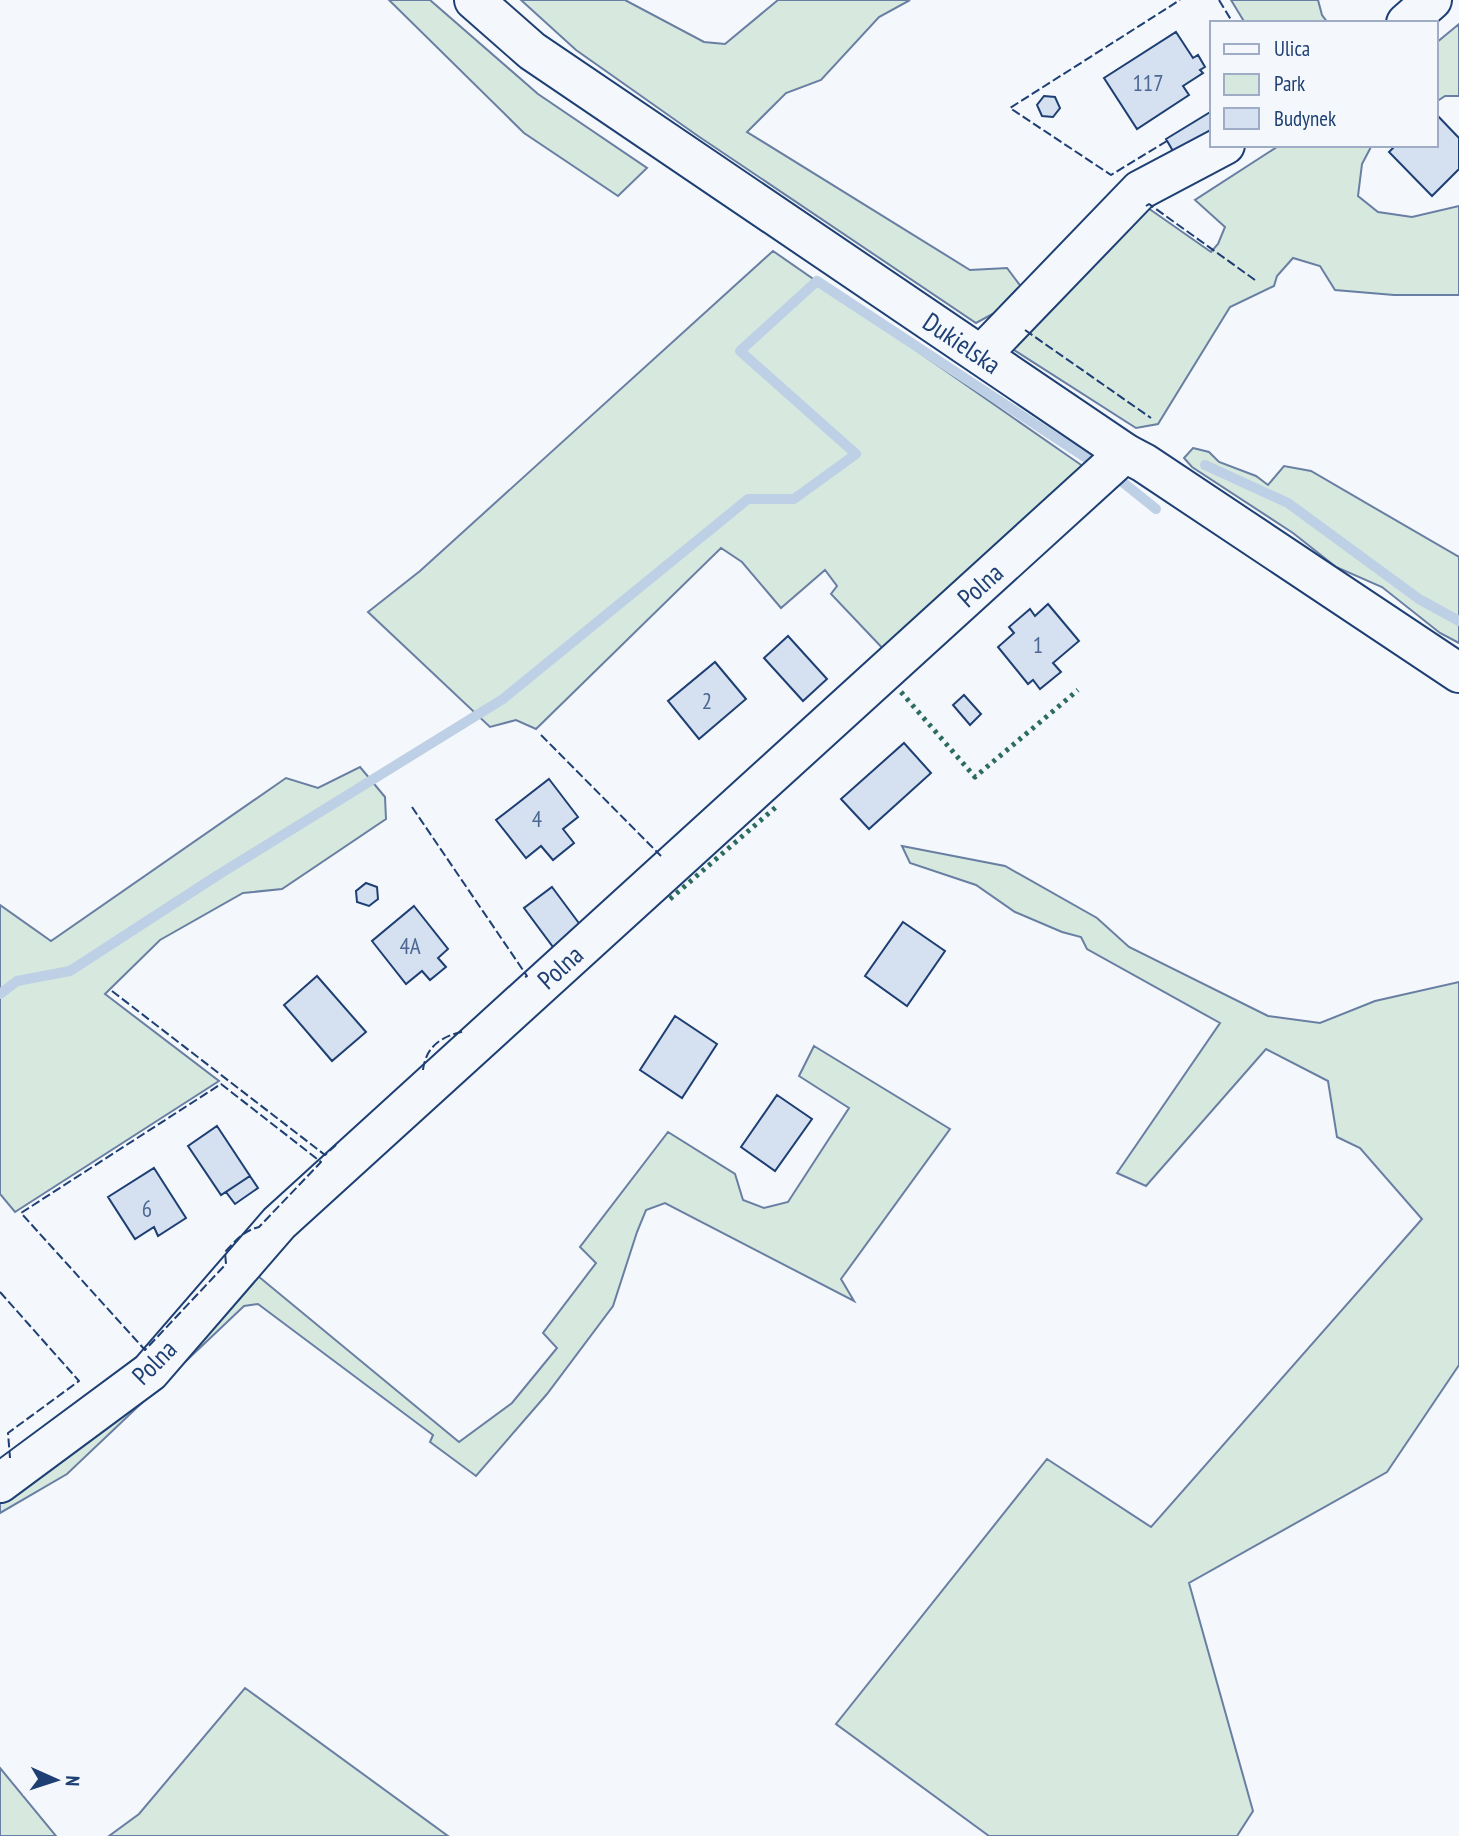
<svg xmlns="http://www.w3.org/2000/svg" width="1459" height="1836" font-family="'PT Sans Narrow',sans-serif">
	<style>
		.green { fill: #d7e8df; stroke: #687fa3; stroke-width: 2 }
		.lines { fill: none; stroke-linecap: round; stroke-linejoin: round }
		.stream { stroke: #bed0e5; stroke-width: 10 }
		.building { fill: #d5e0f0; stroke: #1d3f73; stroke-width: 2 }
		.minor-casing { stroke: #1d3f73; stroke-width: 42 }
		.major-casing { stroke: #1d3f73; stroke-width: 42 }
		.minor { stroke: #f4f7fb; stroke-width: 38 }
		.major { stroke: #f4f7fb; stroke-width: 38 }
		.hedge { stroke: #2c6c60; stroke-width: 5; stroke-dasharray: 3.5 5; stroke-linecap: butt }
		.fence { stroke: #1d3f73; stroke-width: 2; stroke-dasharray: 9 3.5; stroke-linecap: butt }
		.labels { text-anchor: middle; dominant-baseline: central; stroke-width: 5; stroke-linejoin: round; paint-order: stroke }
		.number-label { font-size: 23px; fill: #4b6792 }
		.street-label { font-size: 26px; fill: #1d3f73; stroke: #f4f7fb }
	</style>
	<rect width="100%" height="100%" fill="#f4f7fb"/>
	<path class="green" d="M389,0H430L538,94L647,168L618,196L524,133Z
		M521,0H625L704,42L725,44L778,0H910L879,17L821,80L786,93L747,132L970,270L1007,268L1022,288L1000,310L976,323L698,136L576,50Z
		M1231,0H1318L1322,15L1328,23H1245Z
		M1459,24V96H1445L1436,102V43Z
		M1280,145H1372L1362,164L1358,196L1378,212L1412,217L1459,206V295H1394L1335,290L1320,266L1293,258L1277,276L1274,286L1230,307L1158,424L1136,428L1011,348L1148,208L1211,252L1218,244L1225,227L1195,200Z
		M773,251L1087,469L889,655L831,594L837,586L825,570L781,608L742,562L721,548L536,729L516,720L490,727L368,612L420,571Z
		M1193,448L1209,452L1219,462L1256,476L1268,485L1284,466L1311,471L1459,557V643L1440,633L1382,587L1336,567L1293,533L1192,467L1184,458Z
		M360,767L385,797L386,819L282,889L243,893L160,940L105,994L219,1081L15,1212L0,1194V905L51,941L286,778L318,788Z
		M902,846L1005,866L1097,918L1129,947L1268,1016L1320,1023L1375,1001L1459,982V1365L1387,1472L1189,1583L1253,1811L1237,1836H989L836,1724L1047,1459L1151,1527L1422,1219L1360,1148L1337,1137L1328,1081L1266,1049L1146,1186L1117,1173L1220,1023L1087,949L1081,937L1062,932L1015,912L976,885L910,863Z
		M814,1046L950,1129L841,1279L854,1301L665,1203L646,1210L637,1232L613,1306L547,1394L476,1476L430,1442L433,1435L258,1304L244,1306L67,1474L0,1513V1494L253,1272L459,1442L512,1403L557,1348L543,1333L596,1263L580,1247L668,1132L735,1174L743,1200L764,1208L788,1202L849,1108L799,1076Z
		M245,1688L448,1836H109L139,1814Z
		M0,1768L56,1836H0Z"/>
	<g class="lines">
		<path class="stream" d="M1205,465L1288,503L1419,599L1459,621
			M1120,480L1156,509
			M0,994L17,981L70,971L218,875L503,699L748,499H794L856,454L740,351L817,281L1094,463"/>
	</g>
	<path class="building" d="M1176,32L1193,58L1198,55L1205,67L1200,70L1203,73L1183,86L1189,95L1137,129L1104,78Z
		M1044,96L1055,97L1060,108L1053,117L1042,116L1037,105Z
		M1212,111V143L1180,163L1166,139Z
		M1436,114L1459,138V169L1432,196L1389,152L1396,145H1436Z
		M1048,604L1079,641L1053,663L1061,672L1040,689L1033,680L1028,684L998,647L1014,633L1009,627L1030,609L1035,616Z
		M788,636L827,679L803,701L764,658Z
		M715,662L746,699L699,739L668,701Z
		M964,695L981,714L970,725L953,705Z
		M904,743L931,773L869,829L841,799Z
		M549,779L578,817L563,829L574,843L553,860L541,846L526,858L496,820Z
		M366,883L377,887L378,899L369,906L357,902L356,891Z
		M552,887L587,934L559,955L524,908Z
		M414,906L448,949L438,958L446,967L430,980L422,971L406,984L372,941Z
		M903,922L945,951L907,1006L865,976Z
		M317,976L366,1032L332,1061L284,1005Z
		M675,1016L717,1044L682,1098L640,1070Z
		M777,1095L812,1119L775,1171L741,1147Z
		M217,1126L250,1176L221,1195L188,1146Z
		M154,1168L186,1218L158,1236L154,1227L135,1239L108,1197Z
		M250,1176L258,1188L235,1204L226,1192Z"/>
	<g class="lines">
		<defs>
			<path id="minor" d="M1406,23L1432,0
				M981,355L1140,190L1225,145
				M0,1483L150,1372L279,1223L1125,453"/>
			<path id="major" d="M474,0L532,51L1125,453L1144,463L1459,673"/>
		</defs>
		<use href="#minor" class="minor-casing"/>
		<use href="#major" class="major-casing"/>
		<use href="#minor" class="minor"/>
		<use href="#major" class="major"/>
		<path class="hedge" d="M901,692L975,777L1078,690
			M670,899L776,807"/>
		<path class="fence" d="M1219,0L1233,23
			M1167,141L1111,175L1010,108L1180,0
			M1146,206L1149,204L1255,280
			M1025,330L1151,418
			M541,735L661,856
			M412,807L527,976L525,977
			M112,991L325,1155L336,1145
			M423,1070C426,1045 443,1036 465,1031
			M221,1084L321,1162L259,1227C243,1231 236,1240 225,1252L226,1264L145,1350L21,1213Z
			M0,1292L79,1381L8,1433L10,1458"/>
	</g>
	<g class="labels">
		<g class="number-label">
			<text x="1148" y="82">117</text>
			<text x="1038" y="644">1</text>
			<text x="707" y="700">2</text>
			<text x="537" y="818">4</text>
			<text x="410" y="945">4A</text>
			<text x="147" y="1208">6</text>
		</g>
		<g class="street-label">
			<text transform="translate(962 343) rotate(34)">Dukielska</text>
			<text transform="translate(980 585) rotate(-42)">Polna</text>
			<text transform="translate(560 967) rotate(-42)">Polna</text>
			<text transform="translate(154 1362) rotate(-45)">Polna</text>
		</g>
	</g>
	<rect x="1210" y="21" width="228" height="126" fill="#f4f7fb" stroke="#9eadc5" stroke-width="2"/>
	<rect x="1224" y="44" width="35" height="10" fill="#f4f7fb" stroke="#9eadc5" stroke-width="2"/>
	<text x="1274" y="56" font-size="21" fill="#1d3f73">Ulica</text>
	<rect x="1224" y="74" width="35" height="21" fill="#d7e8df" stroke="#9eadc5" stroke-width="2"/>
	<text x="1274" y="91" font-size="21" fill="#1d3f73">Park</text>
	<rect x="1224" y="108" width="35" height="21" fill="#d5e0f0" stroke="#9eadc5" stroke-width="2"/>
	<text x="1274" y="126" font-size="21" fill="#1d3f73">Budynek</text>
	<g transform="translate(56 1780) rotate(93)" stroke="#f4f7fb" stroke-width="5" paint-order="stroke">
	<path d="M0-5L12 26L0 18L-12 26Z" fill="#1d3f73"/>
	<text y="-10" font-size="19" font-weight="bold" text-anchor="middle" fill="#1d3f73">N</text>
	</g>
</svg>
